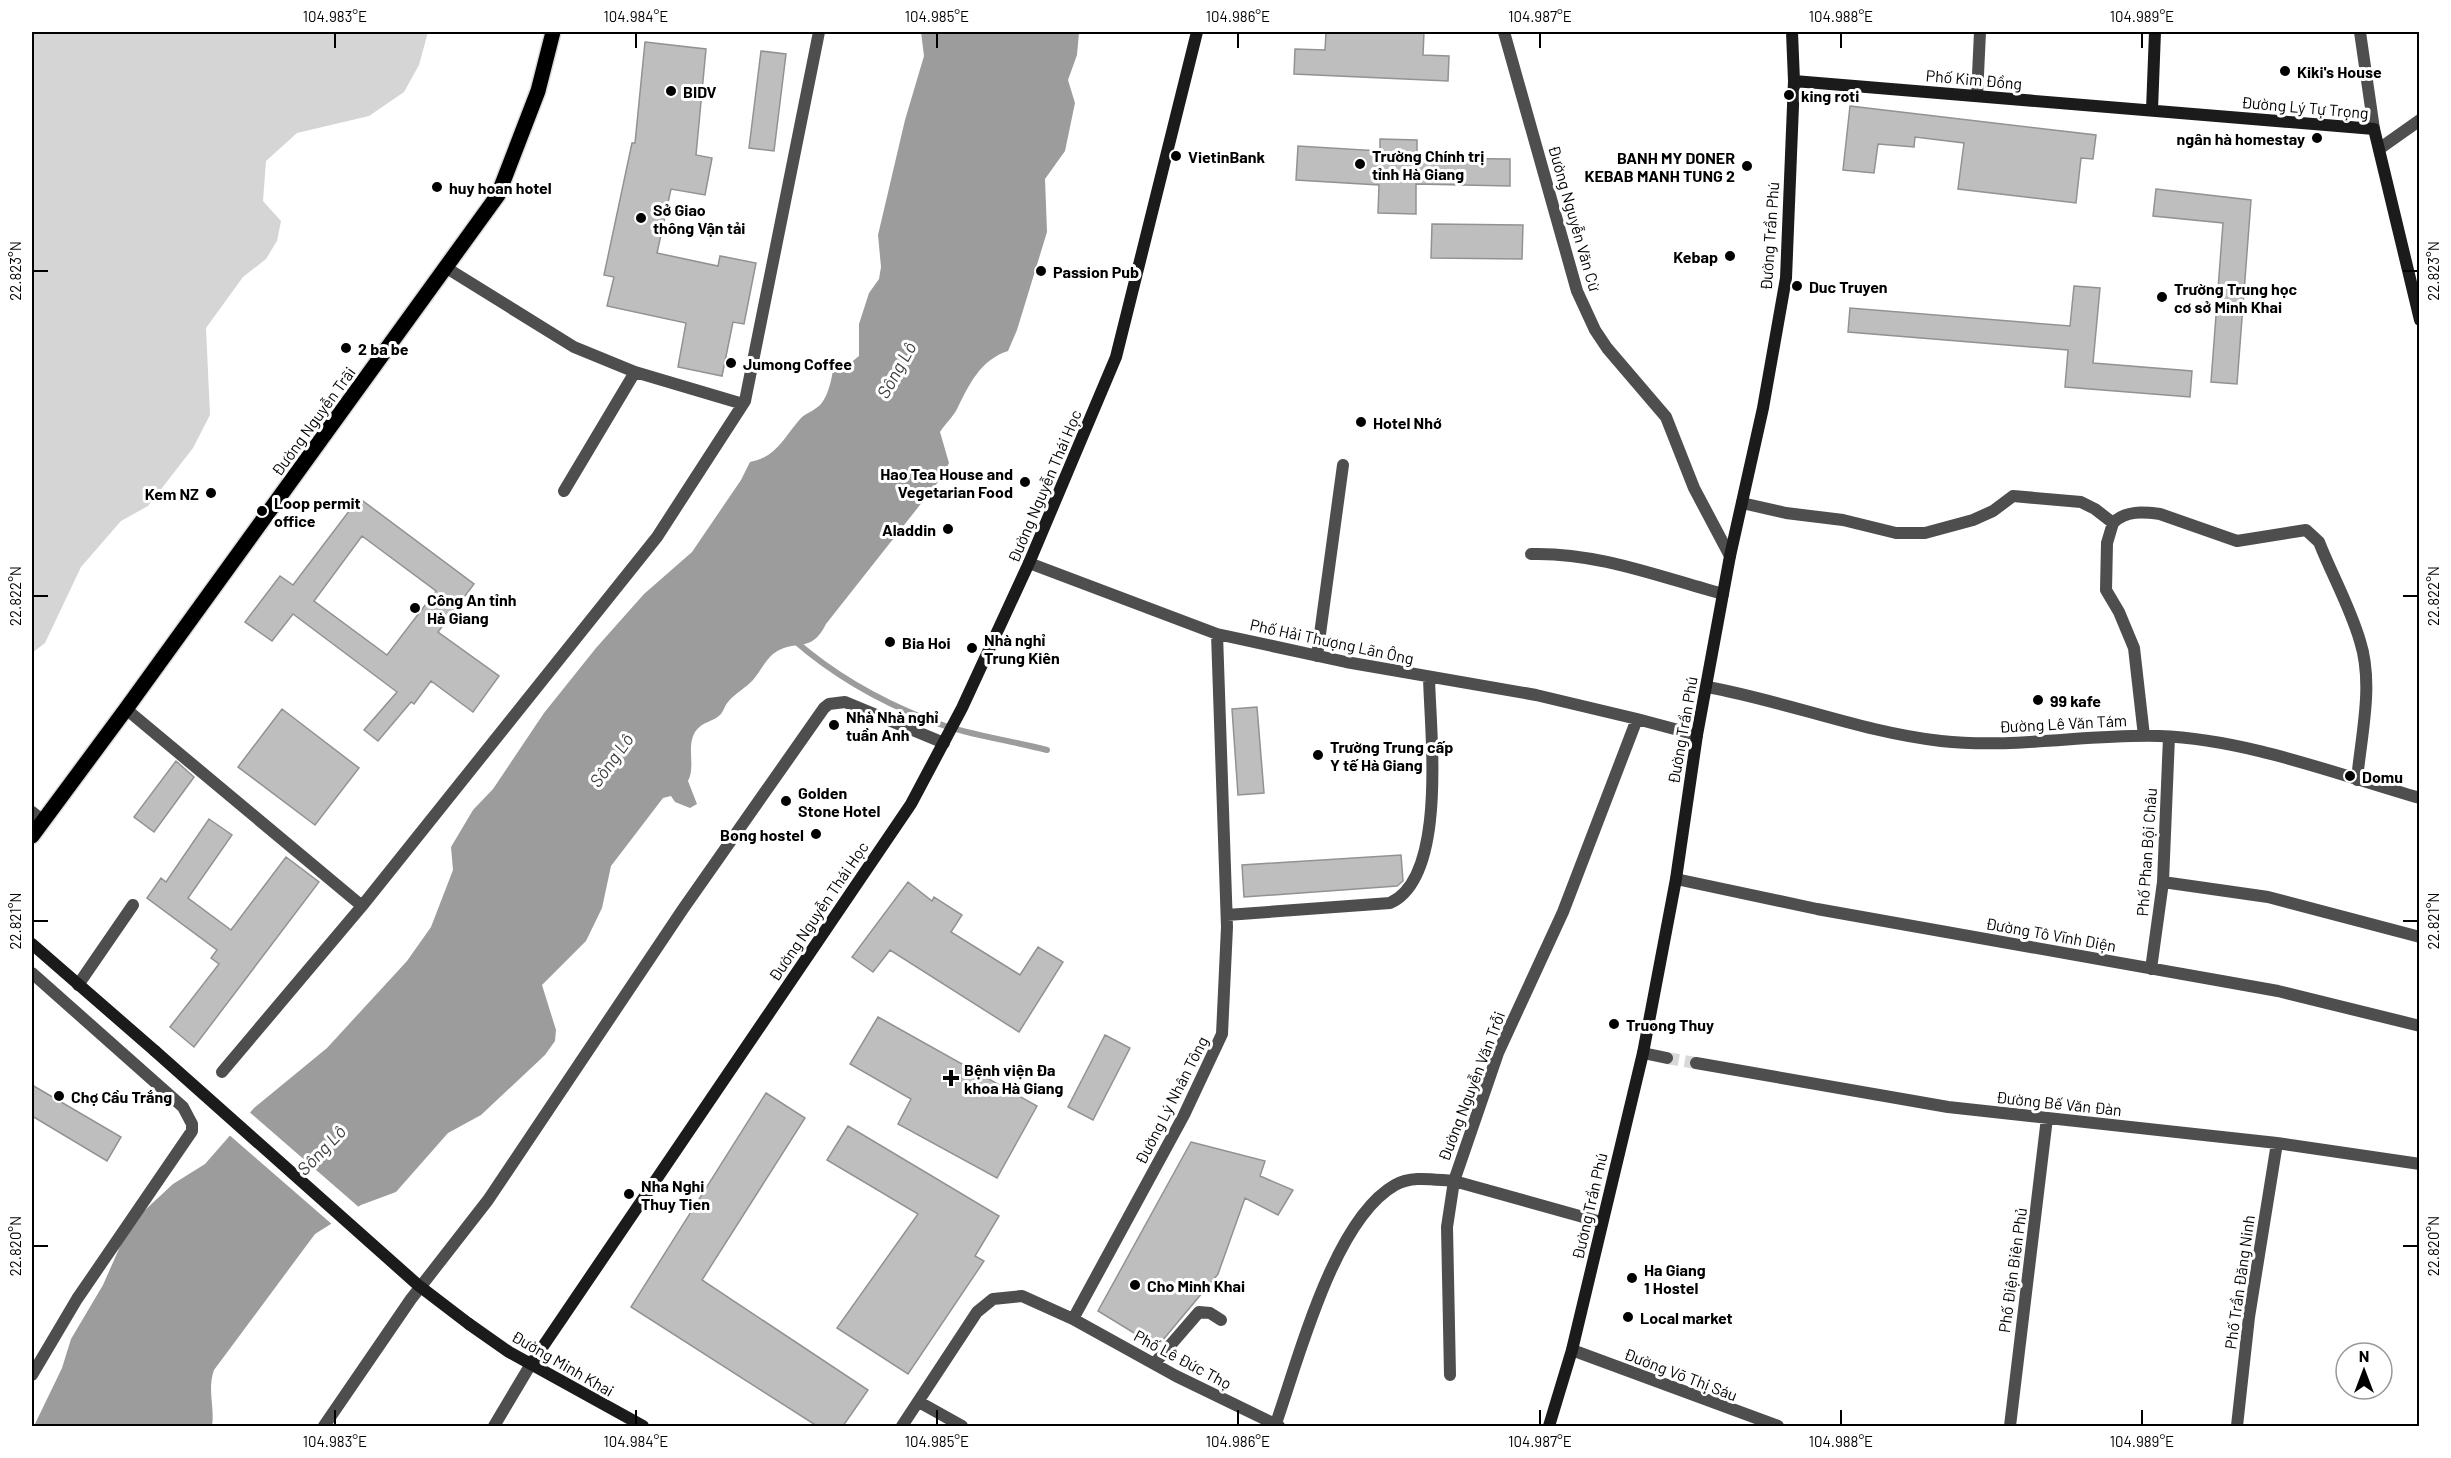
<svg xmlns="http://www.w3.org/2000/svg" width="2451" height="1458" font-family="Barlow,sans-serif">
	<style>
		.green { fill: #d5d5d5 }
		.water { fill: #9c9c9c }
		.pier { fill: #fff }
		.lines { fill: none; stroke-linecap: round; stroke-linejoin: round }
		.stream { stroke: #9c9c9c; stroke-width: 6 }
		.building { fill: #bebebe; stroke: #929292; stroke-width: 1.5; fill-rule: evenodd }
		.street-tunnel { stroke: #d9d9d9; stroke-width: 12; stroke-dasharray: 12 6; stroke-linecap: butt }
		.primary-casing { stroke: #dbdbdb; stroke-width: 18 }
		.street { stroke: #4e4e4e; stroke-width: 12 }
		.secondary { stroke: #1b1b1b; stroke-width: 12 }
		.primary { stroke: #000; stroke-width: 15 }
		.secondary-bridge { stroke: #1b1b1b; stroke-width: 12 }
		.ticks { fill: none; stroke: #000; stroke-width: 2 }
		.poi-dot { fill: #000; stroke: #fff; stroke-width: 2 }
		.labels { text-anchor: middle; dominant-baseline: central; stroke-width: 6; stroke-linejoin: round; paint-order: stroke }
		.poi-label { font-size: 16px; font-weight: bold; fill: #000; stroke: #fff; text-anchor: start }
		.street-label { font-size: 16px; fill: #000; stroke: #fff }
		.water-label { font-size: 18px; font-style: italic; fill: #3d3d3d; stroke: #fff }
		.neatline { fill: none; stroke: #000; stroke-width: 2 }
		.ticks-label { font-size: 15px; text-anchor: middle; fill: #000 }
	</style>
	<rect width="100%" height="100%" fill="#fff"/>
	<path class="green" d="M32,32H428L419,65L404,92L369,116L297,133L266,161L263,201L281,221L277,241L266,259L243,277L206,328L210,415L193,448L148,506L121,521L81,567L45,643L32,653Z"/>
	<path class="water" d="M921,32H1079L1077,55L1068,80L1075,103L1065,151L1045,179L1047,232L1017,330L1008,351C980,360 969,385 957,409C953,417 945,424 940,432L949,463L942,477L826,624C810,656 795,637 773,654C765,661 760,672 753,680C746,688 735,693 728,702C725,705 724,710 721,714C714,722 702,721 695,732C686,747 696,766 688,781L697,804L690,808L675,802L671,796L663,798L611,866L602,908L586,941L542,985L556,1030L555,1041L545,1055L481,1115L448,1133L396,1192L361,1205L315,1234L214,1370C207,1390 215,1407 212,1426H34L62,1368L71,1339L103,1285L130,1224L173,1184L205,1164L254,1108L327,1048L407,961L431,927L453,870L451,847L473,810L493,789L544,713L596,648L644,594L692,552L741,480L750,462C777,457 784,437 801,418C806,413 814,411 820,405C829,396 833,374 834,361L849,364L859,356V324L869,293L879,279L881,267L878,235L905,120L924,56Z"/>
	<path class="pier" d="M247,1110L361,1209L334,1226L227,1133Z"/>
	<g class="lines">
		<path class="stream" d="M795,641C834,675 878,700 926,719C962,734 1009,740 1047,750"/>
	</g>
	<path class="building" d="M1326,32H1424L1423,55L1449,56L1448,81L1294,74L1295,49L1325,50Z
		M645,42L706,49L696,155L712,158L705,195L671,189L657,253L718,266L720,256L756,263L744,324L733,322L722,376L678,367L686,323L607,306L614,277L604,275L632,143H635Z
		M761,51L786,54L774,151L749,148Z
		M1850,106L2096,135L2093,159L2081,158L2076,203L1958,189L1964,143L1915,137L1914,147L1878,144L1874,173L1843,170Z
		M1380,139L1417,140V158L1510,159V186L1416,184V214L1378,213L1379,185L1296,180L1298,146L1380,151Z
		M2156,189L2251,200L2237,384L2211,382L2223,223L2153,216Z
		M1432,224L1523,225L1522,259L1431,258Z
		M2074,286L2100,288L2093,363L2192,371L2190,397L2065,387L2068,350L1848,332L1850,308L2070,326Z
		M359,498L474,584L438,632L499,676L473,712L431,681L414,704L411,702L378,741L364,730L397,692L293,614L272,641L245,622L280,576L293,585ZM362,536L436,591L387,655L314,601Z
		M1257,707L1264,793L1238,795L1232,709Z
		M282,709L359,768L315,825L238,767Z
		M176,761L194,777L154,832L134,817Z
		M209,819L232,835L188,898L231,930L286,857L319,882L194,1047L170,1027L219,964L211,958L217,950L147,898L161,878L166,882Z
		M1401,855L1403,881L1397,886L1244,897L1242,865Z
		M908,882L932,901L934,897L962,915L951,932L1020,975L1038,947L1063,962L1019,1032L890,950L873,972L852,957Z
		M878,1017L1037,1106L997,1178L898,1124L911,1099L850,1064Z
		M1105,1035L1130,1048L1093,1120L1068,1107Z
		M32,1085L121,1137L107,1161L32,1116Z
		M766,1093L805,1118L702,1280L868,1390L843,1426H817L631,1307Z
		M848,1126L999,1216L975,1256L984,1261L908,1374L837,1328L918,1214L827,1160Z
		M1191,1142L1265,1161L1260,1176L1293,1190L1278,1215L1245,1198L1218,1274L1157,1347L1098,1311Z"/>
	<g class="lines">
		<path class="street-tunnel" d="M1667,1058L1696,1063"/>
		<defs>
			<path id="primary" d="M32,836L126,709L498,195L538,91L553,32"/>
		</defs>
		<use href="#primary" class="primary-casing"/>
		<path class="street" d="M1504,32L1577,291L1595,330L1607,348L1666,417L1694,488L1730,556
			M2360,32L2374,129
			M1977,96L1980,32
			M2379,149L2420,120
			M445,267L574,347L635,372L564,491
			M635,372L743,404
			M1742,503L1786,513L1843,520L1896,533H1925L1973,520L1993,511L2013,496L2081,502L2095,509L2113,523
			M1531,554C1597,552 1660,577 1723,594
			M1029,563L1217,634L1346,662L1536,695L1637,719
			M1317,656L1343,465
			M1707,687C1786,701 1861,732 1941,741C2014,749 2087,734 2159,736C2246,739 2336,774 2420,798
			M126,709L362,906
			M2144,736L2134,648L2119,612L2106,590L2107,543L2113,523C2126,510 2143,512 2160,514L2237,541L2306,530L2319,542C2332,575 2350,607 2360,641C2374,685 2361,735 2357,780
			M32,812L43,821
			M1676,879L1817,909L2278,991L2420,1026
			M2163,882L2268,897L2420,937
			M1227,915L1390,903C1448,877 1430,731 1429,677
			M2151,969L2163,882L2169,737
			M32,973L183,1107L192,1124V1131L77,1299L32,1375
			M78,985L133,905
			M1643,1053L1667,1058
			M1696,1063L1948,1107L2277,1143L2420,1164
			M222,1072L362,906L657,537L745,401L819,32
			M1073,1319L1184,1115L1222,1034L1227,927L1217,634
			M1572,1350L1778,1426
			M1154,1364L1199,1312L1210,1313L1221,1320
			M1450,1375L1447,1227L1454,1181L1601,1222
			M919,1402L962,1426
			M324,1426L411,1299L488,1200L683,909L824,708L829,704L845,702L944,743
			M494,1426L531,1364
			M902,1426L977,1312L993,1299L1022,1296L1073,1319L1176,1376L1279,1426
			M1275,1426C1298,1362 1333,1220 1395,1185C1412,1175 1435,1180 1454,1181L1498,1053L1563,912L1637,719L1697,735
			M2010,1426L2047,1118
			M2237,1426L2249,1317L2277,1143"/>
		<path class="secondary" d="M1794,81L2374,129L2420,320
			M2152,110L2155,32
			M32,944L155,1051
			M469,1324L509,1352L643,1426
			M531,1364L911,804L962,708L1029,563L1116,357L1197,32
			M1549,1426L1572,1350L1643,1053L1676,879L1697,735L1730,556L1763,408L1786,278L1794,81L1792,32"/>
		<use href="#primary" class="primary"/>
		<path class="secondary-bridge" d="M155,1051L418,1285L469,1324"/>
	</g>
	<path class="ticks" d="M335,33V48M636,33V48M937,33V48M1238,33V48M1540,33V48M1841,33V48M2142,33V48M33,271H48M2403,271H2418M33,596H48M2403,596H2418M33,921H48M2403,921H2418M33,1246H48M2403,1246H2418M335,1410V1425M636,1410V1425M937,1410V1425M1238,1410V1425M1540,1410V1425M1841,1410V1425M2142,1410V1425"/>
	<g class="poi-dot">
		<circle cx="2285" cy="71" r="6"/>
		<circle cx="671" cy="91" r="6"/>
		<circle cx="1789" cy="95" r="6"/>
		<circle cx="2317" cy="138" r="6"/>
		<circle cx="1176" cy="156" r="6"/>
		<circle cx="1360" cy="164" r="6"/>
		<circle cx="1747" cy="166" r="6"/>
		<circle cx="437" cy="187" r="6"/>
		<circle cx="641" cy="218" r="6"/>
		<circle cx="1730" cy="256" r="6"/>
		<circle cx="1041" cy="271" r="6"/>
		<circle cx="1797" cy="286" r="6"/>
		<circle cx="2162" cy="297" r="6"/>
		<circle cx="346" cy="348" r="6"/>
		<circle cx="731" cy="363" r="6"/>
		<circle cx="1361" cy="422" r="6"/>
		<circle cx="1025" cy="482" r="6"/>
		<circle cx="211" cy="493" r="6"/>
		<circle cx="262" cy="511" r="6"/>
		<circle cx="948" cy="529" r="6"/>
		<circle cx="415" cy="608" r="6"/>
		<circle cx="890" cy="642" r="6"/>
		<circle cx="972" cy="648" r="6"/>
		<circle cx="2038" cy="700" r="6"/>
		<circle cx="834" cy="725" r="6"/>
		<circle cx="1318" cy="755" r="6"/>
		<circle cx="2350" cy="776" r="6"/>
		<circle cx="786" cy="801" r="6"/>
		<circle cx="816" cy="834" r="6"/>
		<circle cx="1614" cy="1024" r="6"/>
		<path d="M948 1069h6v6h6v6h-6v6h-6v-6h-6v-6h6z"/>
		<circle cx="59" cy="1096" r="6"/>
		<circle cx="629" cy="1194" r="6"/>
		<circle cx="1632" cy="1278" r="6"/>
		<circle cx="1135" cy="1285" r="6"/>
		<circle cx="1628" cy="1317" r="6"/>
	</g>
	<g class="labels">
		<g class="poi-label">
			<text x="2297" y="71">Kiki's House</text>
			<text x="683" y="91">BIDV</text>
			<text x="1801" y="95">king roti</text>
			<text x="2305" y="138" text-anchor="end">ngân hà homestay</text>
			<text x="1372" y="155">Trường Chính trị<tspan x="1372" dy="18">tỉnh Hà Giang</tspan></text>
			<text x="1188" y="156">VietinBank</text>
			<text x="1735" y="157" text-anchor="end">BANH MY DONER<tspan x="1735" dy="18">KEBAB MANH TUNG 2</tspan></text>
			<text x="449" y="187">huy hoan hotel</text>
			<text x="653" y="209">Sở Giao<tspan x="653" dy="18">thông Vận tải</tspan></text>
			<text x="1718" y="256" text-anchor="end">Kebap</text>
			<text x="1053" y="271">Passion Pub</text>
			<text x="1809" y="286">Duc Truyen</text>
			<text x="2174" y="288">Trường Trung học<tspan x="2174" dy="18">cơ sở Minh Khai</tspan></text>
			<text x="358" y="348">2 ba be</text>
			<text x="743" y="363">Jumong Coffee</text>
			<text x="1373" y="422">Hotel Nhớ</text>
			<text x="1013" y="473" text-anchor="end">Hao Tea House and<tspan x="1013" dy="18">Vegetarian Food</tspan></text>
			<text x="199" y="493" text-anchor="end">Kem NZ</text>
			<text x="274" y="502">Loop permit<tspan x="274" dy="18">office</tspan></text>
			<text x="936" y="529" text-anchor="end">Aladdin</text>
			<text x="427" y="599">Công An tỉnh<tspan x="427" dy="18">Hà Giang</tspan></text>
			<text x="984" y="639">Nhà nghỉ<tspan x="984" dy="18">Trung Kiên</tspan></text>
			<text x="902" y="642">Bia Hoi</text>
			<text x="2050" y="700">99 kafe</text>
			<text x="846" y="716">Nhà Nhà nghỉ<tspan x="846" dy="18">tuần Anh</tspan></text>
			<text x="1330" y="746">Trường Trung cấp<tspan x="1330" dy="18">Y tế Hà Giang</tspan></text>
			<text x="2362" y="776">Domu</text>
			<text x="798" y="792">Golden<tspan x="798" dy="18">Stone Hotel</tspan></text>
			<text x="804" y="834" text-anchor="end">Bong hostel</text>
			<text x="1626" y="1024">Truong Thuy</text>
			<text x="964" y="1069">Bệnh viện Đa<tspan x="964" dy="18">khoa Hà Giang</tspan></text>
			<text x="71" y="1096">Chợ Cầu Trắng</text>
			<text x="641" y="1185">Nha Nghi<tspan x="641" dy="18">Thuy Tien</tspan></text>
			<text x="1644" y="1269">Ha Giang<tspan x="1644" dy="18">1 Hostel</tspan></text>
			<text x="1147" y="1285">Cho Minh Khai</text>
			<text x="1640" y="1317">Local market</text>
		</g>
		<g class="street-label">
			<text transform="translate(1974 79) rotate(5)">Phố Kim Đồng</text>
			<text transform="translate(2305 107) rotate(5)">Đường Lý Tự Trọng</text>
			<text transform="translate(1575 218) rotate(74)">Đường Nguyễn Văn Cừ</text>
			<text transform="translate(1769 236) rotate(-86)">Đường Trần Phú</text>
			<text transform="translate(313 421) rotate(-54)">Đường Nguyễn Trãi</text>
			<text transform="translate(1044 486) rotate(-67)">Đường Nguyễn Thái Học</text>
			<text transform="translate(1332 641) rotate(12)">Phố Hải Thượng Lãn Ông</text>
			<text transform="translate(2063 723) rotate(-3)">Đường Lê Văn Tám</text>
			<text transform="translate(1682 730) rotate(-80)">Đường Trần Phú</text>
			<text transform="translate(2146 852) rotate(-86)">Phố Phan Bội Châu</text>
			<text transform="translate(818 911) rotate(-56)">Đường Nguyễn Thái Học</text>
			<text transform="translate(2051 934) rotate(10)">Đường Tô Vĩnh Diện</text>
			<text transform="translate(1471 1086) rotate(-69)">Đường Nguyễn Văn Trỗi</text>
			<text transform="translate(1171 1100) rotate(-63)">Đường Lý Nhân Tông</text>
			<text transform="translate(2059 1103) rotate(6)">Đường Bế Văn Đàn</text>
			<text transform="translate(1589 1206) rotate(-77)">Đường Trần Phú</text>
			<text transform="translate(2012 1270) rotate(-82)">Phố Điện Biên Phủ</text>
			<text transform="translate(2239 1282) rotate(-82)">Phố Trần Đăng Ninh</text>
			<text transform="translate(1183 1359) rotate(28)">Phố Lê Đức Thọ</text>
			<text transform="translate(563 1363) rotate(30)">Đường Minh Khai</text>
			<text transform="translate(1681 1374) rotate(21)">Đường Võ Thị Sáu</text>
		</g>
		<g class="water-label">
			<text transform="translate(896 370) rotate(-61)">Sông Lô</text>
			<text transform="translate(611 760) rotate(-54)">Sông Lô</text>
			<text transform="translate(321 1150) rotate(-46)">Sông Lô</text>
		</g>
	</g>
	<rect width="2451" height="1458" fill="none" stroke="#ffffff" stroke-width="66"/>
	<g transform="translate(2364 1371)"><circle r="28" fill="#ffffff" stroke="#999999" stroke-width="1.5"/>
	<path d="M0-4.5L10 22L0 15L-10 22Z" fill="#000000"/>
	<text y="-9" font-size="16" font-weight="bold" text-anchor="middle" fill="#000000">N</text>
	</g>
	<rect x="33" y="33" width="2385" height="1392" class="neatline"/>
	<g class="ticks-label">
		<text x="335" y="22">104.983°E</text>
		<text x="636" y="22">104.984°E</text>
		<text x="937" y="22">104.985°E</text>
		<text x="1238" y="22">104.986°E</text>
		<text x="1540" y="22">104.987°E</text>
		<text x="1841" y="22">104.988°E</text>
		<text x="2142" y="22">104.989°E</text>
		<text transform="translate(16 271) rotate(-90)" y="5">22.823°N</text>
		<text transform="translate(2434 271) rotate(-90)" y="5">22.823°N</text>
		<text transform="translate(16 596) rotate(-90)" y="5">22.822°N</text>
		<text transform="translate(2434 596) rotate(-90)" y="5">22.822°N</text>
		<text transform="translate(16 921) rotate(-90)" y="5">22.821°N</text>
		<text transform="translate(2434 921) rotate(-90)" y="5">22.821°N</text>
		<text transform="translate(16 1246) rotate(-90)" y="5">22.820°N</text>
		<text transform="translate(2434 1246) rotate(-90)" y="5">22.820°N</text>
		<text x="335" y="1447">104.983°E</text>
		<text x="636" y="1447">104.984°E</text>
		<text x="937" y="1447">104.985°E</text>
		<text x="1238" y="1447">104.986°E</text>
		<text x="1540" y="1447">104.987°E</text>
		<text x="1841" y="1447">104.988°E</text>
		<text x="2142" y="1447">104.989°E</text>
	</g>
</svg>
